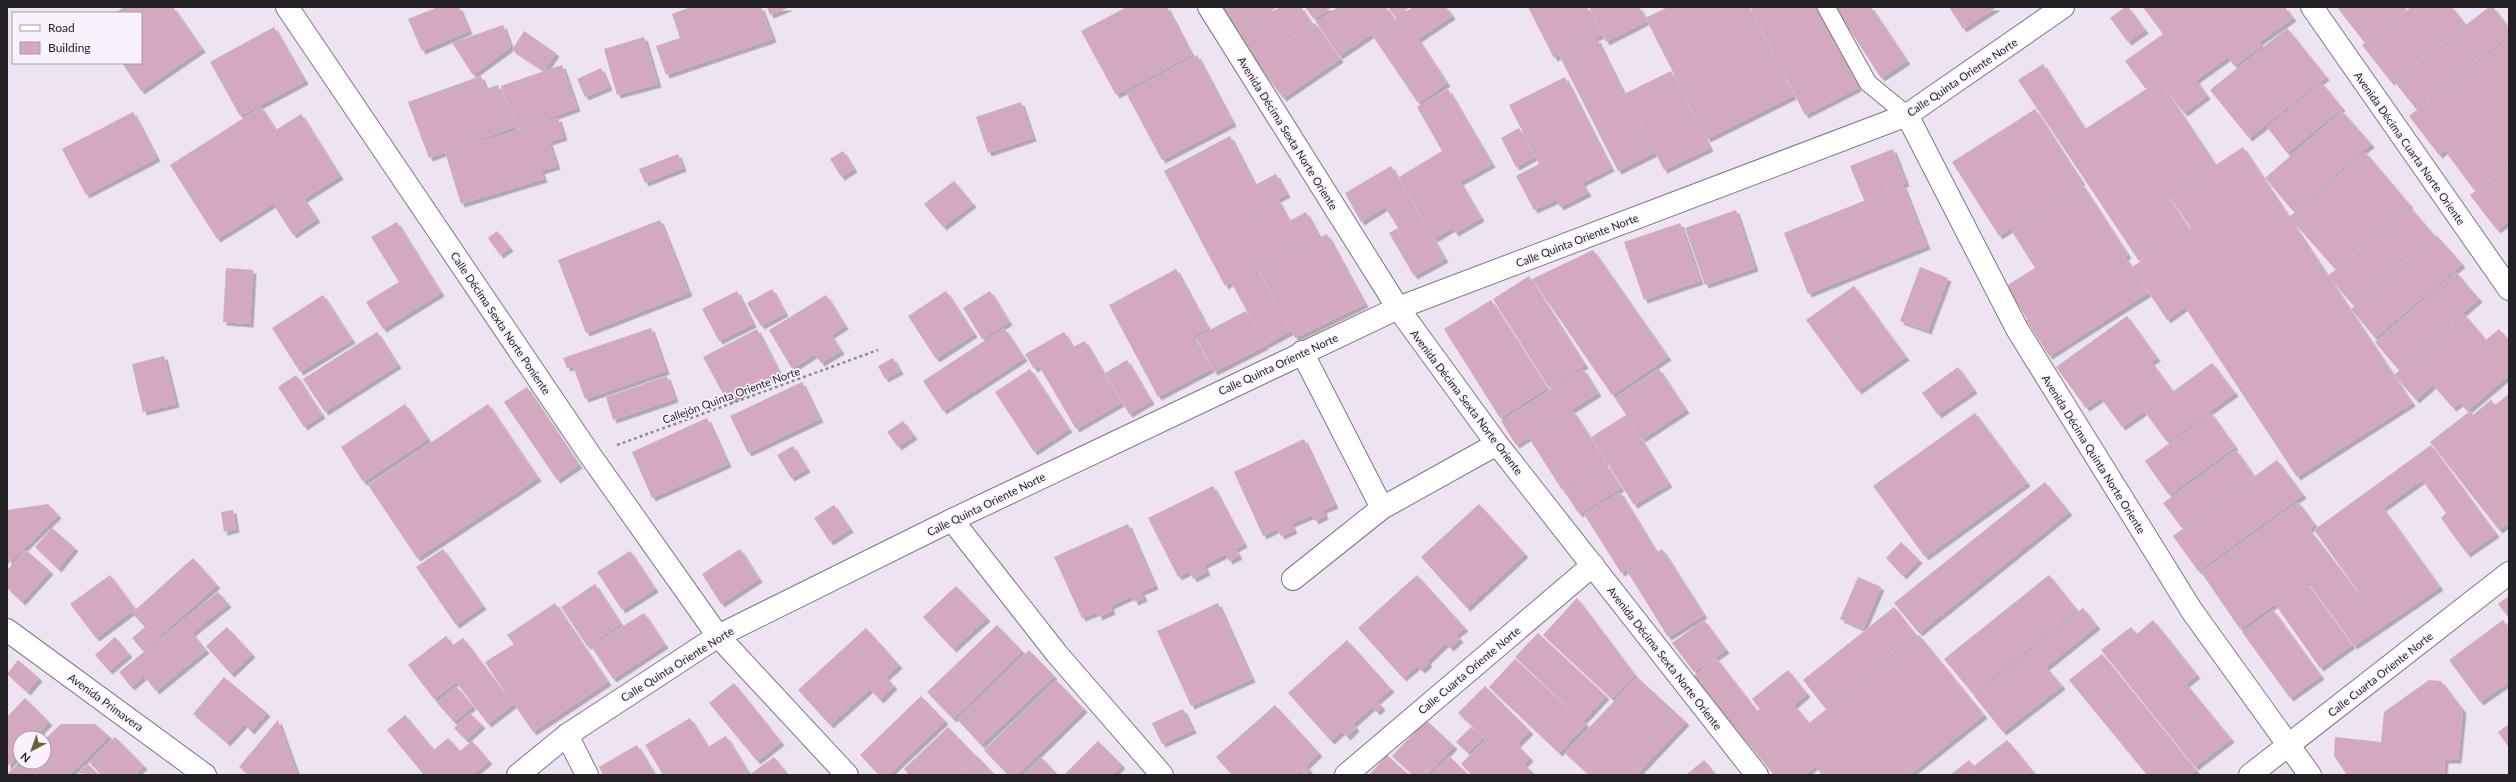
<svg xmlns="http://www.w3.org/2000/svg" width="2516" height="782" font-family="Lato,sans-serif">
	<style>
		.building { fill: #d3a9bf; filter: url(#shadow) }
		.lines { fill: none; stroke-linecap: round; stroke-linejoin: round }
		.service-casing { stroke: #807784; stroke-width: 19 }
		.minor-casing { stroke: #807784; stroke-width: 24 }
		.tertiary-casing { stroke: #807784; stroke-width: 24 }
		.path { stroke: #918a95; stroke-width: 2.5; stroke-dasharray: 3 3; stroke-linecap: butt }
		.service { stroke: #fff; stroke-width: 17 }
		.minor { stroke: #fff; stroke-width: 22 }
		.tertiary { stroke: #fff; stroke-width: 22 }
		.labels { text-anchor: middle; dominant-baseline: central; stroke-width: 3.5; stroke-linejoin: round; paint-order: stroke }
		.street-label { font-size: 11px; fill: #242126; stroke: #f9f2fd }
	</style>
	<defs>
		<filter id="shadow"><feDropShadow dx="3.5" dy="3.5" stdDeviation="0" flood-color="#0004"/></filter>
	</defs>
	<rect width="100%" height="100%" fill="#ede3f2"/>
	<path class="building" d="M124,7H173L202,49L141,91L122,63H141V13H115Z
		M438,7H459L469,31L422,51L408,19Z
		M691,7H761L773,39L666,75L656,46L680,38L672,14Z
		M767,7H790L770,15Z
		M1127,7H1167L1192,55L1116,95L1081,31Z
		M1218,7H1277L1237,35Z
		M1280,7H1301L1312,24L1277,48L1315,23L1340,59L1283,98L1237,36Z
		M1305,7H1332L1314,19Z
		M1338,7H1386L1394,19L1339,56L1316,22Z
		M1388,7H1410L1395,17Z
		M1413,7H1446L1452,16L1418,39L1447,83L1418,103L1372,35Z
		M1528,7H1587L1601,35L1554,58Z
		M1589,7H1639L1645,18L1668,7H1749L1793,96L1707,139L1647,21L1606,42Z
		M1750,7H1817L1858,88L1805,115Z
		M1835,7H1871L1907,61L1881,78Z
		M1949,7H1997L1963,29Z
		M2125,7H2128L2145,30L2128,42L2110,18Z
		M2143,7H2285L2293,18L2259,42L2262,45L2234,66L2228,57L2196,80L2207,96L2184,113L2162,84L2215,164L2167,195L2189,229L2191,228L2169,196L2243,147L2412,403L2297,477L2185,307L2167,320L2132,267L2184,232L2139,261L2018,80L2043,64L2085,129L2160,80L2145,88L2125,61L2163,34Z
		M2337,7H2409L2364,42Z
		M2411,7H2452L2465,24L2391,82L2362,45Z
		M2489,7H2493L2509,28V36L2416,109L2394,81Z
		M503,25L511,47L473,75L452,43Z
		M274,27L305,81L240,116L210,62Z
		M2287,28L2326,77L2249,138L2210,90Z
		M524,31L556,53L544,71L562,65L577,108L517,130L501,86L544,71L512,50Z
		M644,37L658,84L617,95L604,49Z
		M1597,39L1624,94L1671,71L1710,148L1664,170L1632,107L1654,153L1618,171L1560,57Z
		M2509,39V101L2439,155L2409,116Z
		M1197,55L1233,123L1162,160L1126,93Z
		M601,68L609,87L585,97L577,79Z
		M481,76L486,89L498,85L514,127L429,158L408,102Z
		M1565,77L1611,168L1582,183L1588,193L1560,207L1551,189L1556,200L1534,210L1516,176L1539,164L1509,105Z
		M2322,83L2342,108L2287,153L2267,127Z
		M1448,89L1492,164L1460,182L1481,218L1455,233L1452,228L1434,239L1399,177L1442,151L1417,107Z
		M2509,101V163L2474,190L2445,151Z
		M1021,102L1033,138L988,153L976,117Z
		M261,107L276,130L301,114L340,176L304,199L317,219L293,235L273,204L217,239L170,165Z
		M2035,109L2082,182L1999,236L1952,162Z
		M2342,111L2371,144L2293,211L2265,178Z
		M133,112L157,158L86,195L62,149Z
		M558,118L564,137L549,142L557,166L541,171L544,179L461,204L445,152Z
		M1519,128L1534,157L1516,167L1501,138Z
		M1230,136L1255,185L1276,174L1287,194L1231,224L1278,200L1289,221L1306,212L1319,236L1240,277L1257,269L1291,331L1265,345L1231,282L1225,286L1164,171Z
		M1893,149L1906,183L1864,200L1850,166Z
		M843,151L854,169L841,177L830,159Z
		M2365,152L2410,205L2335,269L2289,217Z
		M678,154L683,168L645,183L639,169Z
		M2509,165V221L2497,230L2470,195Z
		M1391,166L1445,259L1414,276L1389,233L1398,228L1385,207L1361,222L1345,193Z
		M954,181L973,204L943,227L924,204Z
		M2082,184L2128,255L2027,319L2006,286L2035,268L2011,230Z
		M1903,185L1927,246L1808,294L1784,233Z
		M2410,207L2435,236L2353,305L2328,276Z
		M1736,210L1755,268L1705,285L1685,228Z
		M660,220L689,293L586,333L558,260Z
		M397,222L441,293L383,329L366,302L399,282L371,237Z
		M1680,223L1700,281L1644,300L1624,242Z
		M497,231L510,248L500,255L488,238Z
		M1327,234L1365,304L1295,338L1258,268Z
		M2437,236L2462,264L2375,338L2351,309Z
		M1593,250L1668,357L1612,395L1532,279Z
		M2125,257L2148,293L2049,356L2026,320Z
		M1920,267L1948,278L1928,331L1900,321Z
		M226,268L253,270L250,324L223,322Z
		M1176,269L1208,328L1193,336L1211,369L1158,397L1109,305Z
		M2456,272L2479,299L2398,369L2375,342Z
		M1529,276L1585,365L1549,388L1493,299Z
		M1854,286L1906,357L1858,391L1806,320Z
		M772,289L785,313L761,326L747,303Z
		M737,291L753,324L719,341L702,309Z
		M946,291L974,334L936,359L908,316Z
		M990,291L1009,322L982,339L963,308Z
		M323,295L352,340L300,372L272,328Z
		M826,295L845,326L831,335L841,351L821,363L815,354L792,369L769,330Z
		M1491,300L1547,388L1500,418L1444,329Z
		M1246,311L1265,346L1214,372L1196,337Z
		M2464,314L2486,340L2499,329L2509,340V375L2467,411L2460,403L2453,408L2433,385L2416,400L2394,375Z
		M2127,316L2157,358L2151,362L2173,391L2122,427L2101,398L2086,408L2056,367Z
		M651,328L666,371L585,399L573,366L567,368L563,358Z
		M1004,328L1024,358L943,411L923,381Z
		M757,329L780,374L727,401L703,357Z
		M377,332L398,365L325,412L303,379Z
		M1064,332L1073,347L1085,341L1121,403L1076,429L1039,366L1034,369L1025,354Z
		M164,356L176,404L143,412L132,364Z
		M893,358L900,371L885,379L878,366Z
		M1127,360L1151,401L1129,414L1105,373Z
		M2212,363L2235,393L2167,442L2145,412Z
		M1958,367L1974,390L1938,415L1922,393Z
		M1030,369L1069,429L1034,452L995,392Z
		M1583,369L1598,393L1516,445L1501,421Z
		M1659,369L1686,410L1642,439L1615,398Z
		M296,375L322,415L304,427L278,387Z
		M667,376L675,399L613,420L606,397Z
		M802,382L820,419L748,453L730,416Z
		M527,387L579,465L557,480L504,402Z
		M2509,394V523L2499,530L2430,442L2470,411L2473,415L2491,400L2495,405Z
		M405,404L428,439L363,482L341,447Z
		M488,404L538,478L417,558L368,485Z
		M1573,411L1606,462L1562,490L1529,438Z
		M1975,413L2027,483L1925,557L1873,486Z
		M2211,413L2235,447L2169,495L2145,461Z
		M1626,415L1669,484L1634,505L1591,437Z
		M707,418L728,464L652,498L632,452Z
		M903,421L914,436L898,447L887,432Z
		M1304,439L1335,505L1323,510L1325,516L1315,521L1312,515L1291,524L1294,530L1281,536L1277,529L1263,536L1234,472Z
		M2431,445L2496,534L2467,554L2441,518L2446,513L2422,480L2383,508L2440,587L2354,646L2307,581L2328,565L2306,582L2352,645L2320,668L2275,604L2240,629L2201,572L2298,502L2315,525L2309,529L2371,609L2314,530Z
		M793,446L807,469L791,478L777,455Z
		M2236,450L2254,476L2182,528L2163,503Z
		M2277,460L2303,495L2198,571L2173,536Z
		M1606,464L1621,488L1579,514L1564,491Z
		M2045,482L2069,512L1919,633L1894,603Z
		M1213,486L1244,544L1235,549L1239,556L1229,561L1226,554L1204,565L1207,572L1193,579L1190,571L1178,577L1148,518Z
		M1620,492L1656,551L1621,573L1584,514Z
		M48,504L58,515L8,564L7,510Z
		M1479,504L1525,554L1467,608L1421,557Z
		M834,505L850,529L830,542L814,518Z
		M233,510L236,529L224,532L221,512Z
		M1128,524L1155,586L1141,592L1144,598L1135,602L1132,596L1110,606L1112,611L1099,617L1097,612L1082,618L1054,557Z
		M52,528L75,548L58,569L35,547Z
		M1901,542L1919,560L1903,576L1886,558Z
		M443,549L483,606L456,625L416,567Z
		M740,549L759,579L721,604L702,574Z
		M1662,549L1704,615L1668,637L1627,571Z
		M26,550L50,571L22,602L7,588V570Z
		M630,551L655,589L622,610L597,572Z
		M193,558L217,585L143,651L132,638L145,627L132,613Z
		M110,575L135,609L96,638L70,604Z
		M1417,575L1465,628L1456,635L1460,639L1450,648L1446,643L1427,661L1429,663L1422,670L1417,666L1403,678L1358,628Z
		M2049,575L2077,610L1973,694L1944,659Z
		M1858,577L1881,587L1863,629L1840,619Z
		M595,584L621,624L587,646L561,607Z
		M956,586L987,618L953,649L923,617Z
		M218,592L228,604L192,633L206,650L156,691L144,676L131,687L119,672Z
		M2509,596V618L2498,604Z
		M1577,598L1635,675L1612,699L1543,635Z
		M555,603L608,682L533,732L514,704L488,724L456,682L434,699L408,665L446,636L453,645L463,638L512,703L485,662L514,644L507,635Z
		M1218,603L1252,679L1191,706L1157,631Z
		M1894,607L1916,635L1825,708L1803,680Z
		M2083,608L2097,626L2046,667L2062,686L2003,732L1974,696Z
		M2273,610L2321,676L2290,698L2242,632Z
		M644,613L665,645L613,679L591,646Z
		M1704,620L1726,650L1694,672L1672,643Z
		M2153,620L2197,675L2186,684L2231,739L2195,767L2101,650L2131,627L2137,634Z
		M2503,620L2509,628V682L2480,702L2449,660Z
		M997,625L1022,651L953,719L927,692Z
		M227,627L252,654L231,674L206,646Z
		M866,628L899,665L886,677L894,686L880,700L870,689L830,725L798,690Z
		M1538,633L1606,696L1583,721L1515,657Z
		M1919,635L1984,715L1909,775H1822L1815,766L1804,775H1774L1736,729L1756,712L1730,731L1690,679L1716,658L1757,711L1760,709L1752,699L1788,670L1807,694L1794,705L1809,723Z
		M115,637L129,654L109,671L95,655Z
		M1347,640L1391,689L1377,701L1382,707L1377,712L1372,707L1353,724L1356,728L1347,737L1342,731L1331,741L1288,693Z
		M1029,650L1054,676L981,745L957,719Z
		M2102,654L2196,770L2191,775H2147L2069,680Z
		M1515,659L1586,724L1559,753L1489,687Z
		M18,660L39,678L27,692L7,674Z
		M224,677L267,713L251,731L244,724L227,743L193,714Z
		M1637,677L1686,722L1636,775H1589L1565,753Z
		M1056,680L1084,709L1017,775H1008L984,750Z
		M2429,680L2441,681L2463,710L2458,760H2445L2444,775H2347L2334,756L2335,737L2381,742L2384,712Z
		M734,683L781,742L757,761L709,703Z
		M456,686L473,706L454,722L437,703Z
		M1485,686L1530,731L1517,744L1530,758L1524,764L1531,771L1527,775H1472L1461,764L1485,740L1483,737L1468,753L1456,742L1471,727L1479,733L1458,713Z
		M921,696L945,721L888,775H879L860,755Z
		M25,698L49,722L34,738H20V753L7,767V717Z
		M1275,705L1319,753L1306,766L1310,771L1306,775L1300,771L1296,775H1232L1216,757Z
		M1183,709L1193,730L1162,744L1152,723Z
		M470,713L482,725L466,740L454,728Z
		M405,715L434,750L448,738L460,751L472,741L489,761L472,775H424L387,730Z
		M690,718L708,747L726,736L748,772L743,775H663L645,745Z
		M278,720L297,773L296,775H249L239,767Z
		M1426,720L1454,746L1427,775H1413L1392,756Z
		M61,724H95L109,736L69,775L7,774L20,762H44V740Z
		M2509,724V748L2498,732Z
		M948,727L976,756L956,775H909L904,769Z
		M115,737L144,766L135,775H101L89,762Z
		M2007,740L2036,775H1982L1974,766Z
		M1098,741L1122,765L1112,775H1064Z
		M637,745L655,775H603L599,767Z
		M1387,755L1409,775H1369Z
		M977,756L995,775H957Z
		M1449,756L1469,775H1431Z
		M774,757L788,775H749Z
		M1041,757L1058,775H1023Z
		M1704,760L1716,775H1686Z
		M1969,760L1981,775H1950Z
		M88,764L99,775L78,773Z"/>
	<g class="lines">
		<defs>
			<path id="service" d="M1826,7L1868,83L1907,115"/>
			<path id="minor" d="M287,7L590,455L718,636L847,775
				M1209,7L1398,308L1497,444L1757,775
				M2312,7L2509,289
				M1907,115L2017,329L2192,611L2310,775
				M1382,508L1497,444
				M952,520L1057,654L1162,775
				M1293,579L1382,508L1302,352
				M7,630L205,775
				M567,735L587,775
				M1346,775L1593,565
				M2250,775L2509,573"/>
			<path id="tertiary" d="M518,775L567,735L718,636L952,520L1398,308L1907,115L2063,7"/>
		</defs>
		<use href="#service" class="service-casing"/>
		<use href="#minor" class="minor-casing"/>
		<use href="#tertiary" class="tertiary-casing"/>
		<path class="path" d="M617,445L878,350"/>
		<use href="#service" class="service"/>
		<use href="#minor" class="minor"/>
		<use href="#tertiary" class="tertiary"/>
	</g>
	<g class="labels">
		<g class="street-label">
			<text transform="translate(1962 77) rotate(-34)">Calle Quinta Oriente Norte</text>
			<text transform="translate(1288 133) rotate(58)">Avenida Décima Sexta Norte Oriente</text>
			<text transform="translate(2410 148) rotate(55)">Avenida Décima Cuarta Norte Oriente</text>
			<text transform="translate(1577 240) rotate(-21)">Calle Quinta Oriente Norte</text>
			<text transform="translate(501 323) rotate(56)">Calle Décima Sexta Norte Poniente</text>
			<text transform="translate(1278 364) rotate(-25)">Calle Quinta Oriente Norte</text>
			<text transform="translate(731 395) rotate(-20)">Callejón Quinta Oriente Norte</text>
			<text transform="translate(1467 402) rotate(53)">Avenida Décima Sexta Norte Oriente</text>
			<text transform="translate(2094 454) rotate(58)">Avenida Décima Quinta Norte Oriente</text>
			<text transform="translate(986 504) rotate(-26)">Calle Quinta Oriente Norte</text>
			<text transform="translate(1665 658) rotate(52)">Avenida Décima Sexta Norte Oriente</text>
			<text transform="translate(677 664) rotate(-32)">Calle Quinta Oriente Norte</text>
			<text transform="translate(1469 670) rotate(-40)">Calle Cuarta Oriente Norte</text>
			<text transform="translate(2380 674) rotate(-38)">Calle Cuarta Oriente Norte</text>
			<text transform="translate(106 702) rotate(36)">Avenida Primavera</text>
		</g>
	</g>
	<rect width="2516" height="782" fill="none" stroke="#242126" stroke-width="16"/>
	<rect x="12" y="12" width="130" height="52" fill="#f9f2fd" stroke="#a49ea7"/>
	<rect x="20" y="25" width="20" height="6" fill="#ffffff" stroke="#a49ea7"/>
	<text x="48" y="32" font-size="12" fill="#242126">Road</text>
	<rect x="20" y="42" width="20" height="12" fill="#d3a9bf" stroke="#a49ea7"/>
	<text x="48" y="52" font-size="12" fill="#242126">Building</text>
	<g transform="translate(32 750) rotate(221)"><circle r="19" fill="#f9f2fd" stroke="#a49ea7"/>
	<path d="M0-3L7 15L0 10L-7 15Z" fill="#676431"/>
	<text y="-6" font-size="11" font-weight="bold" text-anchor="middle" fill="#242126">N</text>
	</g>
</svg>
